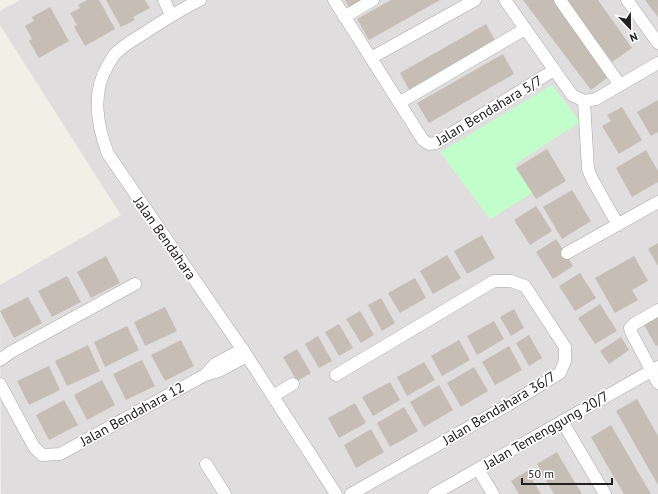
<svg xmlns="http://www.w3.org/2000/svg" width="658" height="494" font-family="'PT Sans',sans-serif">
	<style>
		.residential { fill: #dfdddd }
		.park { fill: #c1fecc }
		.building { fill: #c6beb5 }
		.lines { fill: none; stroke-linecap: round; stroke-linejoin: round }
		.minor-casing { stroke: #a7a7a7; stroke-width: 13 }
		.minor { stroke: #fff; stroke-width: 12 }
		.labels { text-anchor: middle; dominant-baseline: central; stroke-width: 3.5; stroke-linejoin: round; paint-order: stroke }
		.street-label { font-size: 14px; fill: #202020; stroke: #fff }
	</style>
	<rect width="100%" height="100%" fill="#f2efe6"/>
	<path class="residential" d="M20,0H658V494H1L0,285L121,215L0,25V11Z"/>
	<path class="park" d="M552,85L580,122L515,164L534,192L490,219L440,152Z"/>
	<path class="building" d="M87,0H99L115,29L85,46L74,27L77,25L70,13L80,8L78,5Z
		M106,0H145L150,8L133,17L135,20L121,27Z
		M345,0H366L350,9Z
		M391,0H440L369,40L357,19Z
		M523,0H554L611,75L591,90Z
		M567,0H598L632,48L612,62Z
		M645,0H658V17L651,8Z
		M50,7L69,41L39,58L29,41L32,39L25,26L34,21L32,17Z
		M486,24L497,44L411,93L400,73Z
		M503,54L514,74L429,123L417,103Z
		M658,100V132L651,136L637,112Z
		M622,107L642,140L619,154L602,126L611,121L607,115Z
		M547,149L566,181L536,199L516,168Z
		M646,150L658,171V182L632,197L616,168Z
		M572,190L591,221L562,239L543,207Z
		M536,206L552,231L530,245L514,220Z
		M482,235L495,258L467,274L454,251Z
		M556,239L573,266L553,279L536,252Z
		M658,243V266L648,249Z
		M447,255L461,278L433,294L420,271Z
		M106,256L120,283L91,298L77,272Z
		M634,256L648,281L632,290L638,300L615,313L595,278Z
		M580,273L596,298L575,311L559,286Z
		M67,276L81,302L52,317L38,291Z
		M415,278L426,298L400,313L388,293Z
		M28,297L42,323L14,338L0,311Z
		M381,298L395,323L382,331L368,305Z
		M600,304L617,331L595,344L578,318Z
		M165,307L177,331L145,346L134,322Z
		M514,309L524,328L511,336L500,317Z
		M360,311L374,335L361,343L346,319Z
		M658,317V345L656,346L644,325Z
		M494,321L504,339L477,355L467,336Z
		M339,324L353,348L339,356L325,332Z
		M127,326L139,350L105,367L94,342Z
		M529,335L542,358L529,366L516,343Z
		M318,336L332,361L319,368L305,344Z
		M621,337L629,350L609,364L600,351Z
		M181,340L194,366L165,381L151,355Z
		M459,340L470,360L442,376L431,356Z
		M88,345L100,371L67,386L55,361Z
		M509,346L522,370L495,385L482,362Z
		M297,349L311,373L297,381L283,357Z
		M142,360L155,386L126,400L113,374Z
		M424,362L435,380L407,396L397,377Z
		M49,366L60,390L29,405L17,381Z
		M474,367L488,391L461,407L447,383Z
		M102,380L115,405L87,420L74,395Z
		M390,382L400,400L373,416L362,397Z
		M439,385L453,410L424,427L410,402Z
		M637,399L658,436V485L616,411Z
		M64,400L78,425L49,440L36,415Z
		M355,403L366,423L339,438L328,418Z
		M404,407L418,431L390,447L377,423Z
		M611,425L641,477L651,494H624L611,472L591,437Z
		M371,429L384,452L356,468L344,445Z
		M557,452L562,461L582,494H554L547,482L537,464Z
		M527,471L532,479L541,494H519L516,489L511,481Z"/>
	<g class="lines">
		<defs>
			<path id="minor" d="M164,0L171,15
				M200,0C182,9 166,19 149,30C137,38 124,44 114,55C112,58 110,62 108,65C91,93 97,125 108,154L247,356L336,494
				M334,0L423,140L429,144L436,143L554,70
				M505,0L572,95L584,101L596,99L658,63
				M560,0L620,85
				M627,0L658,43
				M344,17L373,0
				M371,58L475,0
				M584,101L588,169L592,179L618,225
				M399,103L525,29
				M567,253L658,202
				M658,310L634,324L630,328L632,334L658,383
				M0,360L11,352L135,284
				M205,375L215,364L243,349
				M336,375L494,281H511L525,286L565,347V361L560,373L508,405L351,494
				M0,384L34,447L42,455L60,454L205,375L219,371L247,356
				M273,396L293,384
				M562,421L605,494
				M206,464L225,494
				M478,469L493,494
				M434,494L658,367"/>
		</defs>
		<use href="#minor" class="minor-casing"/>
		<use href="#minor" class="minor"/>
	</g>
	<g class="labels">
		<g class="street-label">
			<text transform="translate(489 110) rotate(-31)">Jalan Bendahara 5/7</text>
			<text transform="translate(165 238) rotate(55)">Jalan Bendahara</text>
			<text transform="translate(499 408) rotate(-31)">Jalan Bendahara 36/7</text>
			<text transform="translate(132 414) rotate(-29)">Jalan Bendahara 12</text>
			<text transform="translate(546 430) rotate(-30)">Jalan Temenggung 20/7</text>
		</g>
	</g>
	<g transform="translate(630 28) rotate(158)" stroke="#ffffff" stroke-width="3" paint-order="stroke">
	<path d="M0-3L7 15L0 10L-7 15Z" fill="#202020"/>
	<text y="-6" font-size="11" font-weight="bold" text-anchor="middle" fill="#202020">N</text>
	</g>
	<path d="M522 478v6h90v-6" fill="none" stroke="#202020" stroke-width="2"/>
	<text x="528" y="478" font-size="12" fill="#202020" stroke="#ffffff" stroke-width="3" paint-order="stroke">50 m</text>
</svg>
